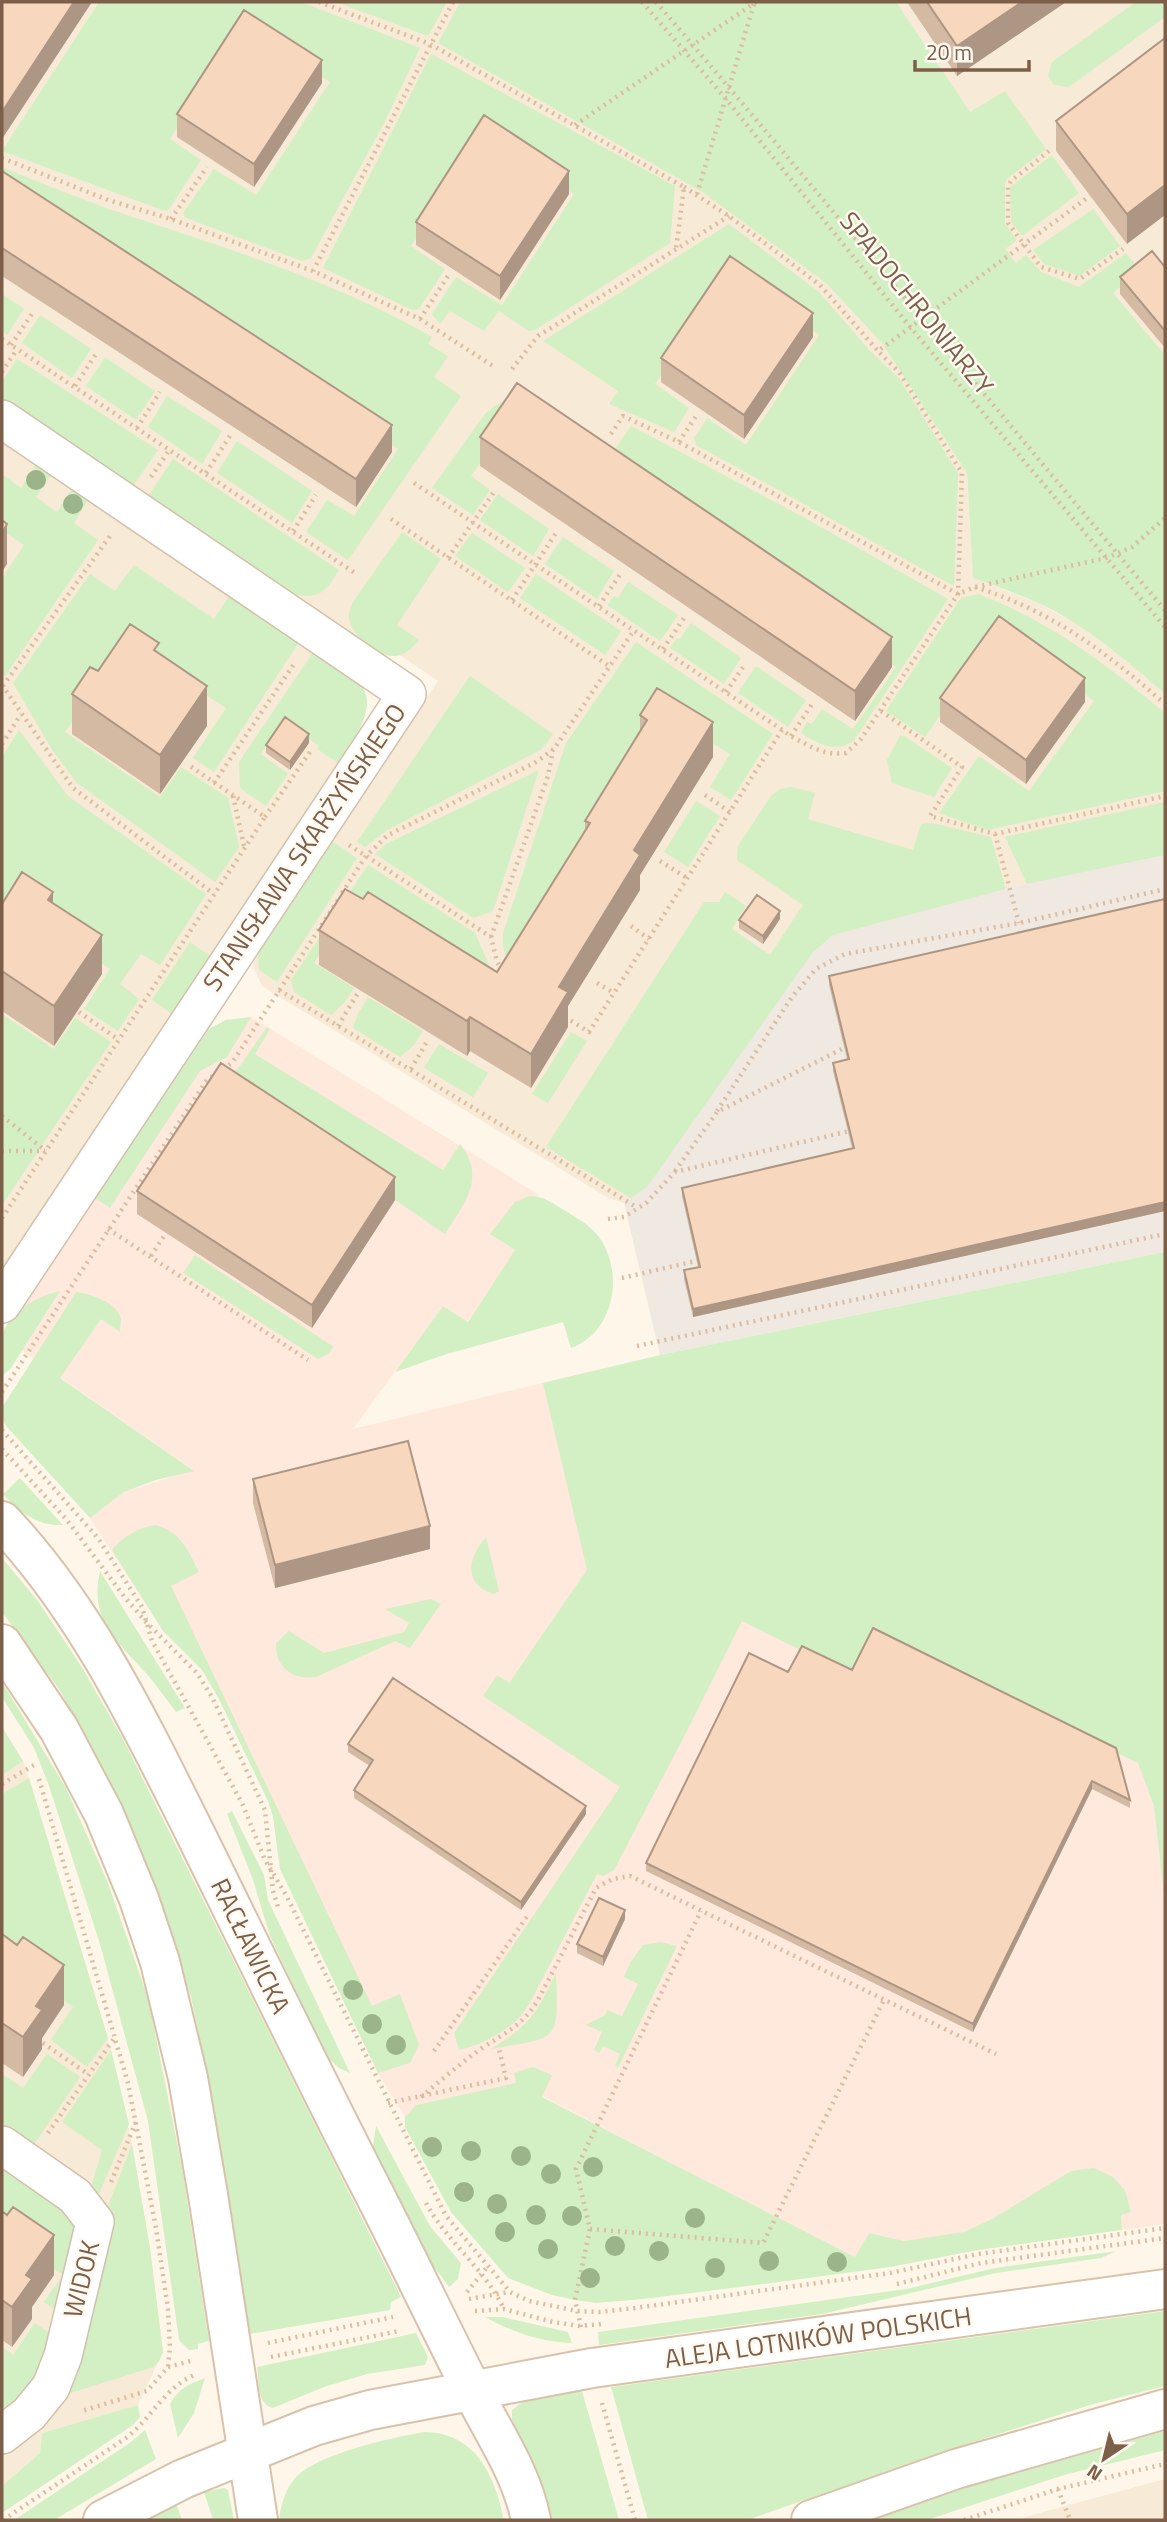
<svg xmlns="http://www.w3.org/2000/svg" width="1167" height="2522" font-family="'Titillium Web',sans-serif">
	<style>
		.residential { fill: #f7ead6 }
		.commercial { fill: #ffe9dc }
		.industrial { fill: #efe9e2 }
		.green { fill: #d3efc4 }
		.lines { fill: none; stroke-linecap: round; stroke-linejoin: round }
		.street-casing { stroke: #d3c0ac; stroke-width: 40 }
		.secondary-casing { stroke: #d9c2ab; stroke-width: 42 }
		.path { stroke: #ddbb9f; stroke-width: 4.5; stroke-dasharray: 2 5; stroke-linecap: butt }
		.street { stroke: #fff; stroke-width: 37 }
		.secondary { stroke: #fff; stroke-width: 38 }
		.tree { fill: #9cb48a }
		.wall { fill: #d4b9a3 }
		.shaded-wall { fill: #ad9684 }
		.building { fill: #f7d7bd; stroke: #ad9684; stroke-width: 2 }
		.labels { text-anchor: middle; dominant-baseline: central; stroke-width: 5; stroke-linejoin: round; paint-order: stroke }
		.street-label { font-size: 26px; fill: #7d5e48; stroke: #fffaf1 }
	</style>
	<rect width="100%" height="100%" fill="#fef7e9"/>
	<path class="residential" d="M2,2H460L438,43L702,191L826,283L881,342L967,473L973,578L1038,603L1080,626L1120,655L1165,694V855L1006,889L647,1187L624,1203L608,1198L262,986L253,966L254,957L438,681L400,655L391,656L379,652L2,398Z
		M828,2H1165V458L1004,249Z
		M2,442L230,595L316,648L366,695L367,702L365,715L358,732L338,763L2,1272Z
		M2,1727L23,1761L29,1778L111,2050L132,2144L150,2248L163,2352L138,2405L42,2433L40,2453L2,2486Z
		M1165,2479V2520H1019L1032,2515Z"/>
	<path class="commercial" d="M251,1017L541,1196H530L491,1234L516,1250L467,1322L443,1306L353,1429L600,1369L1148,1744L1165,1896V2224L1122,2230L1121,2215L994,2218L964,2232L942,2237L904,2241L869,2233L855,2258L517,2083L416,2105L405,2117L378,2073L280,1869L273,1816L268,1801L219,1699L202,1670L163,1631L90,1518L124,1492L193,1470L2,1337L209,1029L226,1020Z"/>
	<path class="industrial" d="M1165,855V1252L660,1355L624,1203L647,1187L813,952L833,935L1027,884Z"/>
	<path class="green" d="M99,2H301L420,48L384,123L311,258L302,261L186,218L183,213L214,169L256,195L330,82L242,25L170,139L201,160L169,209L165,211L2,151Z
		M336,2H447L428,36Z
		M460,2H896L970,112L1005,91L1046,149L1007,179L1005,185V224L1017,240L1005,249L1016,263L1026,255L1041,272L1079,287L1126,253L1140,270L1113,293L1165,355V694C1126,660 1086,625 1038,603C1017,593 994,586 973,578L967,473L881,342L826,283L701,191L438,43Z
		M1136,2H1165V17L1069,87L1054,85L1048,76L1052,62Z
		M431,54L675,186L670,243L535,330L529,331L499,311L484,331L450,311L440,324L432,314L456,277L502,305L574,194L484,134L411,246L445,269L419,309L413,310L323,268Z
		M1052,155L1079,193L1022,236L1011,222L1010,187Z
		M2,167C36,181 71,195 106,208C215,245 332,279 432,337L428,344L448,356L434,377L461,396L348,560L306,532L327,500L354,516L398,449L2,192Z
		M1093,209L1120,246L1080,276L1044,264L1033,250Z
		M729,224L819,292L870,351L899,378L958,473L954,586L696,445L694,438L707,418L746,445L819,335L730,276L655,384L689,408L674,432L609,404L618,391L543,341Z
		M2,294L24,309L7,335L2,331Z
		M40,315L91,349L72,378L22,343Z
		M105,357L155,391L136,420L86,386Z
		M17,359L158,450L133,486L2,398V382Z
		M167,396L222,431L202,464L148,427Z
		M509,400L608,459L631,426L805,518L948,599L854,740C836,754 818,744 801,733L807,722L812,724L822,709L853,729L896,667L517,409L471,476L490,490L473,515L432,488L485,414L496,405Z
		M237,441L312,491L292,523L217,473Z
		M173,459L339,570C326,590 322,599 296,595L148,496Z
		M36,465L51,475L36,497L57,512L72,489L88,500L74,523L98,540L5,676L2,674V579L24,545L2,530V474L21,488Z
		M498,494L549,529L533,556L480,520Z
		M402,532L441,559L397,625L419,640C412,648 403,657 392,656C375,655 351,634 349,618C348,612 351,608 353,602Z
		M472,533L525,568L508,592L455,556Z
		M563,537L614,571L597,599L545,564Z
		M134,565L214,619L230,595L301,639L214,772L193,758L226,708L127,644L65,732L160,797L181,767L228,798L239,847L215,882L77,783L53,751L13,683L90,574L115,591Z
		M536,574L621,631L605,655L520,598Z
		M628,582L678,615L660,641L607,605L614,596L618,598Z
		M979,594C1052,623 1106,664 1165,713V791L987,830L939,813L979,756L1029,791L1094,701L998,631L925,737L886,711L961,598Z
		M691,623L741,658L724,684L670,648L677,638L680,639Z
		M636,642L773,734L731,800L710,787L730,754L658,709L636,757L507,961L503,946V933L566,743Z
		M316,648C328,658 356,675 363,688C377,712 350,743 338,763L317,749L319,746L283,721L261,754L288,774L266,806L240,788L239,762Z
		M756,666L806,700L788,727L738,693Z
		M470,676L553,734L542,749L387,830L365,847L357,842Z
		M19,730L68,796L206,894L160,965L141,954L120,984L139,999L118,1031L84,1009L110,969L10,902L2,914V757Z
		M901,734L952,768L934,797L892,783L887,760Z
		M539,770L493,911L474,918L375,854L386,844Z
		M791,787L815,793L808,819L913,850L921,824L932,823L991,837L1006,889L833,935L813,952L647,1187L631,1198L546,1147L704,902H719L725,892L746,906L732,929L770,955L803,905L737,860L738,846L771,796L780,789Z
		M696,801L720,816L688,867L664,852Z
		M1165,802V855L1027,884L1005,837Z
		M330,840L357,858L277,982L259,970L258,950Z
		M368,865L475,933L493,974L342,917L314,963L354,988L344,1003L331,1015L294,992L291,980Z
		M190,942L210,956L172,1014L152,1000Z
		M368,997L423,1031L413,1046L400,1057L353,1028L358,1014Z
		M2,1014L54,1049L75,1018L111,1042L2,1205Z
		M251,1017L227,1057L200,1071L110,1208L95,1198L209,1029L226,1020Z
		M267,1027L270,1029L255,1054L443,1170L460,1144C487,1178 464,1204 445,1234L222,1082L239,1067Z
		M571,1032L587,1041L548,1103L532,1094Z
		M439,1044L488,1073L473,1097L424,1068Z
		M530,1196C544,1196 552,1203 564,1210C577,1218 590,1225 599,1237C625,1273 614,1333 571,1348L563,1322L447,1354L395,1372L443,1306L468,1322L515,1250L490,1234L515,1202Z
		M1165,1252V1903L1154,1806L1138,1763L872,1633L851,1675L742,1621L687,1731L614,1870L603,1876L597,1874L532,1999C528,2005 524,2013 519,2018C504,2033 479,2046 459,2050L454,2033L620,1787L483,1696L497,1675L509,1683L587,1570L543,1383L660,1355Z
		M195,1255L334,1347L328,1354L318,1359L183,1273Z
		M60,1291L11,1368L2,1376C2,1364 0,1348 2,1337C8,1312 37,1296 60,1291Z
		M76,1292C91,1294 117,1302 121,1319C121,1320 120,1331 120,1332L101,1319L60,1378L194,1471L156,1480L124,1492L90,1518L6,1426L2,1416L3,1406Z
		M20,1478L63,1525C36,1526 20,1512 3,1494Z
		M156,1525C181,1532 188,1550 199,1572L171,1586L372,2006L400,1994L419,2045L410,2063L378,2073L280,1869L273,1816L268,1801L219,1699L202,1670L163,1631L112,1550C122,1537 139,1527 156,1525Z
		M486,1537L499,1591L494,1594C462,1584 468,1558 486,1537Z
		M2,1558L38,1601L83,1669L124,1741L401,2297L391,2302L390,2310L249,2334L213,2101L191,1997L150,1873L134,1832L97,1757L59,1689L2,1612Z
		M100,1571L185,1708L176,1712C166,1699 157,1686 146,1673C116,1640 89,1620 100,1571Z
		M431,1599L441,1604L410,1648L395,1641L316,1677C293,1680 275,1668 276,1643L289,1631L324,1653L404,1632L409,1623L385,1609Z
		M2,1682L66,1788L108,1883L148,1998L182,2167L209,2341L198,2344V2349L189,2350L179,2340L148,2121L100,1944L48,1783L34,1748L2,1697Z
		M2,1727L23,1761L2,1775Z
		M29,1778L108,2038L87,2067L51,2040L73,2007L22,1972L2,1976V1794Z
		M232,1811L264,1875L268,1900L350,2073L339,2068L327,2057L270,1936L252,1877L227,1814Z
		M660,1942L677,1946L618,2068L615,2066L620,2054L603,2046L599,2053L594,2050L602,2032L586,2025L605,2015L607,2010L622,2016L638,1984L624,1977L630,1963L643,1945Z
		M556,1973C559,2043 559,2037 491,2049C532,2023 535,2015 556,1973Z
		M111,2050L129,2124L98,2196L90,2191L102,2150L62,2122Z
		M47,2054L80,2077L31,2149L2,2129V2074L23,2088Z
		M533,2067L552,2075L542,2097L855,2257L869,2233L904,2241L964,2232L994,2218L1071,2171L1094,2168L1113,2177L1125,2190L1131,2212L1121,2215L1122,2230L978,2250L890,2267L748,2286L643,2299L596,2303L575,2300L552,2295L508,2278L451,2212L405,2127V2117L416,2105L516,2083L514,2073Z
		M376,2126L430,2226L461,2263L458,2279L449,2287L430,2261L376,2155L373,2146Z
		M132,2144L150,2248L163,2352L159,2361L153,2367L58,2397L101,2225Z
		M2,2158L88,2229L63,2315L44,2302L63,2275L12,2240L2,2245Z
		M1117,2251L1101,2258L996,2273L822,2314L599,2345L598,2332L906,2289L995,2268Z
		M1165,2311V2386L1090,2405L967,2444L747,2520H648L611,2387Z
		M485,2317H503L568,2332L572,2343C540,2342 512,2332 485,2317Z
		M35,2323L61,2341L53,2362L8,2413L2,2410V2347L13,2355Z
		M416,2333L428,2357L425,2365L367,2374L324,2387L273,2408C257,2405 259,2381 257,2367Z
		M205,2378L194,2413L178,2438L170,2404C179,2388 189,2384 205,2378Z
		M582,2391L619,2520H549L512,2419V2410C529,2394 559,2394 582,2391Z
		M138,2405L140,2417L133,2425L2,2513V2486L40,2453L42,2433Z
		M145,2430L156,2459L54,2520H14L131,2442Z
		M1165,2431V2450L1064,2475L927,2520H870L970,2486Z
		M425,2432C476,2433 495,2476 504,2520H279C281,2504 286,2487 297,2476C319,2454 393,2437 425,2432Z
		M224,2488L228,2490L234,2520H213L204,2492Z
		M176,2503L182,2520H146Z"/>
	<g class="lines">
		<defs>
			<path id="street" d="M2,419L407,694L2,1304
				M2,2145L75,2196L95,2222L63,2356L51,2387L29,2414L2,2435"/>
			<path id="secondary" d="M2,1521C87,1611 141,1725 196,1835C251,1947 306,2060 363,2172C400,2243 434,2315 470,2386C492,2431 521,2470 531,2520
				M2,1644L59,1729L104,1814L139,1899L160,1962L188,2078L208,2195L258,2520
				M103,2520L183,2479L314,2426L370,2410L592,2368L1165,2289
				M811,2520L956,2469L1165,2409"/>
		</defs>
		<use href="#street" class="street-casing"/>
		<use href="#secondary" class="secondary-casing"/>
		<path class="path" d="M319,2L430,44L684,187L676,249
			M642,2L726,99L911,328L1165,627
			M656,2C828,202 994,408 1165,610
			M575,125L756,2
			M1049,151L1011,181L1008,186V223L1041,267L1080,279L1123,249
			M2,158L108,200L171,219L313,271L420,319L493,366
			M684,187L729,216L820,285L878,351L1090,196
			M697,194L754,4
			M171,219L207,167
			M313,271L453,2
			M420,319L450,273
			M2,339L355,573
			M11,345L34,311
			M512,369L538,336L729,216
			M2,372L17,349
			M75,386L96,354
			M137,428L160,392
			M611,434L623,416L679,442L958,594L975,587L1106,558L1132,547L1165,518
			M679,442L696,416
			M206,473L230,436
			M151,477L170,449
			M414,483L791,736C809,746 824,756 846,753L861,739L958,594L962,473L899,372L878,351
			M391,519L609,666
			M293,531L316,495
			M448,558L494,492
			M975,587C1052,611 1106,652 1165,704
			M512,600L556,533
			M599,606L621,573
			M663,649L684,618
			M2,685L73,788L214,894
			M3,686L110,536
			M726,692L745,664
			M881,711L962,767L930,816L995,834L1165,796
			M791,736L812,704
			M2,744L21,714
			M214,783L294,664
			M705,795L730,812
			M233,796L244,846
			M265,817L312,749
			M995,834L1019,923
			M349,845L491,937L497,962L503,971
			M660,861L687,878
			M342,893L366,856L388,835L536,762L554,749L634,630
			M631,926L649,939
			M491,937L548,776L553,750
			M597,983L614,993
			M279,990L638,1208
			M79,1012L119,1040
			M565,1017L589,1032L782,730
			M338,1026L359,991
			M223,1069L232,1063L338,900
			M411,1069L428,1040
			M717,1111L792,997L816,969L845,954L1019,923L1165,889
			M2,1116L46,1151
			M2,1151H45
			M675,1171L717,1112L848,1046
			M2,1218L265,817L190,766
			M608,1219L624,1217L646,1203L675,1172L854,1130
			M108,1229L308,1360
			M151,1256L166,1233
			M622,1278L700,1260
			M637,1346L1165,1234
			M2,1392L207,1080L216,1074
			M2,1430L98,1538L142,1607L152,1641L242,1803L265,1860L286,1895L446,2216L510,2292L529,2301L577,2311L599,2312L635,2308L890,2273L978,2254L1165,2228
			M2,1449L67,1520L123,1595L146,1622L197,1673L212,1697L265,1810L273,1891L278,1907
			M39,1779L128,2083L156,2228L168,2309L170,2347L168,2367L147,2391L82,2411
			M2,1784L34,1765
			M37,2039L88,2074
			M434,2051L528,1915
			M421,2097C441,2080 461,2063 482,2048C505,2033 520,2027 537,2002L596,1888L613,1879L630,1876L996,2054
			M388,2103L506,2078L499,2049
			M48,2133L115,2037
			M111,2182L136,2122
			M426,2203C447,2242 485,2269 504,2309
			M590,2229L763,2243L884,2000
			M897,2284L981,2263L1165,2238
			M467,2292L488,2266
			M469,2299L509,2292
			M475,2311L504,2309L553,2322L580,2326L601,2324
			M581,2327L575,2300L590,2229L576,2169L701,1911
			M268,2343L393,2317
			M271,2357L399,2331
			M168,2367L194,2360
			M602,2403L635,2520
			M1058,2489L1070,2520
			M3,2520L126,2438C152,2418 166,2385 197,2374
			M964,2520L1058,2489L1165,2464"/>
		<use href="#street" class="street"/>
		<use href="#secondary" class="secondary"/>
	</g>
	<g class="tree">
		<circle cx="36" cy="480" r="10"/>
		<circle cx="73" cy="504" r="10"/>
		<circle cx="353" cy="1990" r="10"/>
		<circle cx="372" cy="2024" r="10"/>
		<circle cx="396" cy="2045" r="10"/>
		<circle cx="432" cy="2147" r="10"/>
		<circle cx="471" cy="2151" r="10"/>
		<circle cx="521" cy="2156" r="10"/>
		<circle cx="593" cy="2167" r="10"/>
		<circle cx="551" cy="2174" r="10"/>
		<circle cx="464" cy="2192" r="10"/>
		<circle cx="497" cy="2204" r="10"/>
		<circle cx="536" cy="2215" r="10"/>
		<circle cx="572" cy="2216" r="10"/>
		<circle cx="695" cy="2218" r="10"/>
		<circle cx="505" cy="2232" r="10"/>
		<circle cx="615" cy="2246" r="10"/>
		<circle cx="548" cy="2249" r="10"/>
		<circle cx="659" cy="2251" r="10"/>
		<circle cx="769" cy="2261" r="10"/>
		<circle cx="837" cy="2262" r="10"/>
		<circle cx="715" cy="2268" r="10"/>
		<circle cx="590" cy="2278" r="10"/>
	</g>
	<path class="wall" d="M907,2H1066L957,76Z
		M1165,38L1127,244L1056,151V121Z
		M322,83L254,187L177,137V114Z
		M2,171L392,452L356,507L2,276Z
		M569,194L500,300L416,245V222Z
		M1165,267V348L1120,294V277Z
		M813,337L744,439L661,382V358Z
		M480,437L892,667L855,721L480,466Z
		M159,653L207,726L160,794L72,734V694L98,671Z
		M940,698L1085,702L1026,784L940,722Z
		M640,715L713,757L640,875V890L568,1006V1027L531,1088L470,1051L467,1056L319,965V930L497,972L585,832V821L640,731Z
		M309,743L290,770L266,753V745Z
		M1165,899V1211L693,1317L684,1279V1270L698,1267L682,1196V1188L852,1148L833,1071V1063L847,1059L829,985V976Z
		M53,903L102,974L54,1046L2,1011V904Z
		M780,919L763,944L739,928V920Z
		M137,1191L395,1200L312,1328L137,1214Z
		M253,1479L430,1549L275,1588L253,1503Z
		M873,1628L1130,1800V1808L1092,1789L973,2032L646,1871V1863L788,1672L852,1670Z
		M348,1744L586,1814L521,1910L354,1798V1790L370,1766L348,1752Z
		M625,1919L603,1966L577,1953V1944Z
		M2,1934L64,2005L42,2038V2049L23,2077L2,2063Z
		M2,2211L54,2275L32,2307V2319L12,2347L2,2340Z"/>
	<path class="shaded-wall" d="M74,2H92L2,139V112Z
		M1022,2H1066L957,76V46Z
		M322,60V83L254,187V164Z
		M569,171V194L500,300V276Z
		M1165,185V215L1127,244V214Z
		M813,313V337L744,439V415Z
		M392,425V452L356,507V479Z
		M7,524V564L2,572V533Z
		M892,637V667L855,721V691Z
		M1085,678V702L1026,784V760Z
		M207,686V726L160,794V755Z
		M713,722V757L640,875V890L568,1006V1027L531,1088V1054L559,987L634,850Z
		M309,734V743L290,770V762Z
		M53,892V932L48,900Z
		M780,911V919L763,944V936Z
		M102,935V974L54,1046V1006Z
		M470,1017V1051L467,1056V1021Z
		M395,1177V1200L312,1328V1305Z
		M1165,1202V1211L693,1317V1309Z
		M430,1526V1549L275,1588V1565Z
		M1092,1781V1789L973,2032V2024Z
		M586,1806V1814L521,1910V1902Z
		M625,1910V1919L603,1966V1957Z
		M64,1965V2005L42,2038V2049L23,2077V2037L36,2006Z
		M54,2235V2275L32,2307V2319L12,2347V2307L26,2275Z"/>
	<path class="building" d="M2,2H74L2,112Z
		M927,2H1022L957,46Z
		M244,10L322,60L254,164L177,114Z
		M1165,38V185L1127,214L1056,121Z
		M484,115L569,171L500,276L416,222Z
		M2,171L392,425L356,479L2,248Z
		M1152,251L1165,267V331L1120,277Z
		M730,256L813,313L744,415L661,358Z
		M517,383L892,637L855,691L480,437Z
		M2,520L7,524L2,533Z
		M999,616L1085,678L1026,760L940,698Z
		M130,624L159,643L154,650L207,686L160,755L72,694L90,667L98,671Z
		M657,688L713,722L634,850L640,855L559,987L568,992L531,1054L470,1017L467,1021L319,930L345,889L363,899L368,892L497,972L590,823L585,821L647,720L640,715Z
		M285,717L309,734L290,762L266,745Z
		M22,872L53,892L48,900L102,935L54,1006L2,971V904Z
		M757,895L780,911L763,936L739,920Z
		M1165,899V1202L693,1309L684,1270L700,1267L682,1188L854,1148L833,1063L849,1059L829,976Z
		M221,1063L395,1177L312,1305L137,1191Z
		M408,1441L430,1526L275,1565L253,1479Z
		M873,1628L1116,1748L1130,1800L1092,1781L973,2024L646,1863L749,1653L788,1672L802,1646L852,1670Z
		M393,1678L586,1806L521,1902L354,1790L373,1760L348,1744Z
		M599,1898L625,1910L603,1957L577,1944Z
		M2,1934L17,1945L23,1937L64,1965L36,2006L42,2010L23,2037L2,2023Z
		M13,2207L54,2235L26,2275L32,2279L12,2307L2,2300V2211L7,2215Z"/>
	<g class="labels">
		<g class="street-label">
			<text transform="translate(917 303) rotate(51)">SPADOCHRONIARZY</text>
			<text transform="translate(304 847) rotate(-56)">STANISŁAWA SKARŻYŃSKIEGO</text>
			<text transform="translate(251 1946) rotate(64)">RACŁAWICKA</text>
			<text transform="translate(81 2279) rotate(-76)">WIDOK</text>
			<text transform="translate(818 2337) rotate(-8)">ALEJA LOTNIKÓW POLSKICH</text>
		</g>
	</g>
	<rect width="1167" height="2522" fill="none" stroke="#7d5e48" stroke-width="7"/>
	<g transform="translate(1104 2459) rotate(215)" stroke="#fffaf1" stroke-width="5" paint-order="stroke">
	<path d="M0-5L12 26L0 18L-12 26Z" fill="#7d5e48"/>
	<text y="-10" font-size="19" font-weight="bold" text-anchor="middle" fill="#7d5e48">N</text>
	</g>
	<path d="M915 60v10h114v-10" fill="none" stroke="#7d5e48" stroke-width="3.5"/>
	<text x="926" y="60" font-size="21" fill="#7d5e48" stroke="#fffaf1" stroke-width="5" paint-order="stroke">20 m</text>
</svg>
